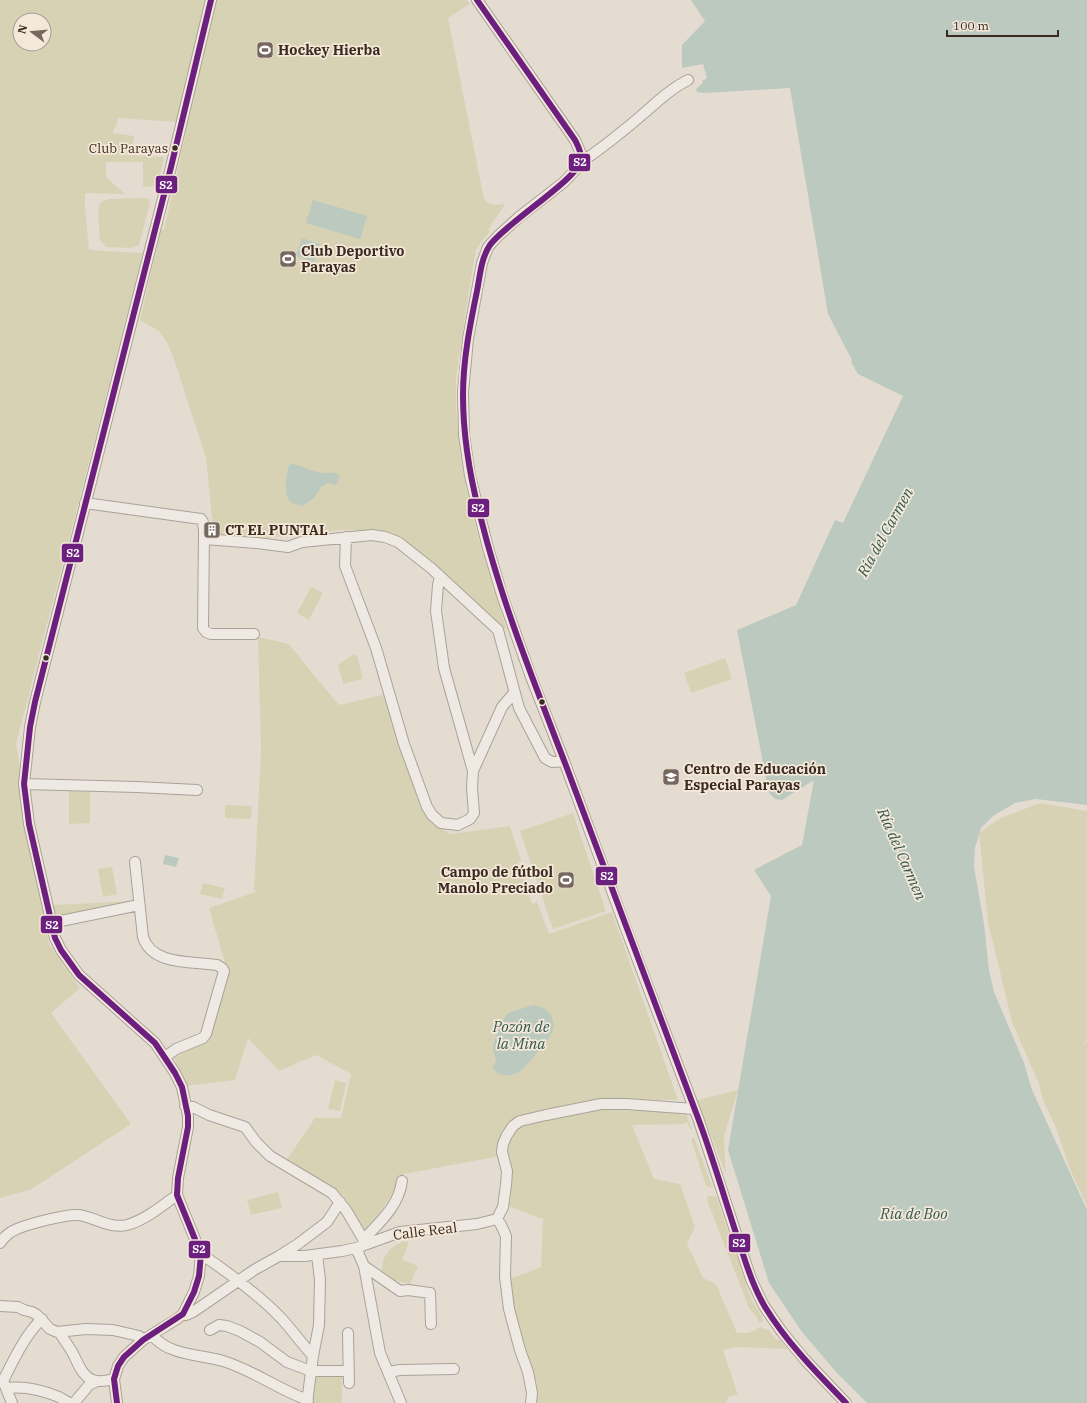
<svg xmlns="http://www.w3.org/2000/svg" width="1087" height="1403" font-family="'IBM Plex Serif',serif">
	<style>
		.green { fill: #d7d2b4; fill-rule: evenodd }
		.water { fill: #bbc9bf }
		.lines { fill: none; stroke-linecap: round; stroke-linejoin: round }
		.minor-casing { stroke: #aaa299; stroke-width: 12 }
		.minor { stroke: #eee9e2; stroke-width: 10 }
		.bus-1-casing { stroke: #f4e8d8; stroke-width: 9 }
		.bus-1 { stroke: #6d1f80; stroke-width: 6 }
		.bus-dot { fill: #3a2a21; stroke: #f4e8d8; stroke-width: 1.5 }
		.labels { text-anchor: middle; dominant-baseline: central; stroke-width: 3.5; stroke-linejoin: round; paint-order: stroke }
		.bus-label { font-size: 13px; fill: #3a2a21; stroke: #f4e8d8; text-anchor: end }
		.poi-label { font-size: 14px; font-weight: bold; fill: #3a2a21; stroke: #f4e8d8; text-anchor: start }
		.street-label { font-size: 14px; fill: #3a2a21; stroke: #f4e8d8 }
		.water-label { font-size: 15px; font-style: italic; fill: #315851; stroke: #f4e8d8 }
		.line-badge { stroke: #f4e8d8; stroke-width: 1.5 }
		.badge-label { font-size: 11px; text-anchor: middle; font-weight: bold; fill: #fff }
	</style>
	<rect width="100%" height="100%" fill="#e5dcd1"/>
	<path class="green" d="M0,0H205L177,122L118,118L116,127H114L113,133L134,136L131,154H113L164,157L158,186L143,187V162H106V177L125,194L85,193V208L89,250L143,253L16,744L49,944L80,988L51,1013L131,1124L30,1190L0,1198ZM20,20H44V44H20Z
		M217,0H467L470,4L448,18L484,199C490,206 496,205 505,204L488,230L490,232L481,242L476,250C471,279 466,308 462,337C459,357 455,377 456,398C457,481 483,553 507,631L425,559L388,532L342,530L256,539L214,538L206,458L175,362L167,342L159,331L140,320L161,230H164L186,133L184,132Z
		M143,198H148L150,200L149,207L139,245L131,248L106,247L100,240L98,212L100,204L103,201L109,199Z
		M311,587L323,593L309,620L297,613Z
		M258,637L289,644L313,674L339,705L386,694L427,817L450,834L510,826L521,861L518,862L532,904L537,902L549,934L612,912L678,1100L607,1099L567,1105L533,1113L506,1127L500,1138V1156L404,1174L367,1234L343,1195L286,1161L315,1118H341L351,1074L316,1055L279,1071L248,1038L235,1080L187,1086L174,1058L207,1040L228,973L209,908L258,891L254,890L261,750Z
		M354,654L357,656L363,679L343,684L338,665Z
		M725,658L732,679L691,693L684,673Z
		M69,791L90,792V823L69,824Z
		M1040,803L1087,811V1039L1081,1047L1087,1041V1206L1070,1169L1055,1125L1043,1100L1039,1084L1012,1022L988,922L979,833L999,819Z
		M225,805L252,806L251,819L225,818Z
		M573,813L606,911L553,929L520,831Z
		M112,867L117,894L103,897L98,869Z
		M203,883L225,888L222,899L200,894Z
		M134,901L56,919L53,905Z
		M335,1080L346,1083L340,1111L328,1109Z
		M738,1090L724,1136L726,1174L697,1100Z
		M601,1110L679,1111L682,1117L683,1114L687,1115L692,1130H691L687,1122H685V1124L632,1125L654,1179L680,1184L695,1227L687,1243L703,1278L716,1284L737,1333H749L761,1327L769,1330L776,1340L779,1339L787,1349L735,1347L723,1350L738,1395L729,1396L726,1403H535L513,1314L510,1279L541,1267L543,1219L507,1206L508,1142L517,1130L527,1123Z
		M692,1138H694L713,1188L706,1186L692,1142Z
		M278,1192L282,1208L251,1215L247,1200Z
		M708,1196H716L752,1301L762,1317L763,1322L759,1323L758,1319L749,1308L707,1200Z
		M404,1241L409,1242L402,1260L418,1266L410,1284L393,1280L382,1271V1268L383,1260L389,1250L396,1245Z
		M342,1375V1403H313L316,1376Z"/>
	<path class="water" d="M691,0H1087V805L1036,799L1015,803L993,816L981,828L975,848L974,867L984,924L989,970L994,992L1024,1063L1032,1090L1087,1210V1403H867L837,1373L802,1332L769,1283L728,1150L771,896L754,870L802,845L814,780L782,800L775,799L769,793L737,630L796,605L835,520L843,523L903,396L858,374L851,362L852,360L828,314L790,88L705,93L697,92L696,89L703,83L702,81L707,78L703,64L682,68V45L705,21Z
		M313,200L367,216L360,239L306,223Z
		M302,238L320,244L314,262L296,256Z
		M293,464C302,466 313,472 323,473C329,473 333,471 339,475C340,479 339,482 335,485L328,483L321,487L314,498L302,506L291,503C283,496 286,475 289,465Z
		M165,855L179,858L176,867L163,864Z
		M533,1005C549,1007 559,1020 550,1036C546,1043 540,1049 535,1055C530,1061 524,1069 517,1073C509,1077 496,1076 493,1067L496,1060L493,1049V1045L500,1024L508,1013Z"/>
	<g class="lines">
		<defs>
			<path id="minor" d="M477,0L575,140L581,154V162L577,168L564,182L519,217L498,236L488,247L482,263L468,339L463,392L464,435L470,476L488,548L502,595L531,677L564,761L626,929L699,1121L751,1279L764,1306L782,1332L806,1361L846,1403
				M581,162C603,148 622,132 642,115C657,102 670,89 688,80
				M85,503L201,519L203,522L204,531L203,628L206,632L211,634H254
				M346,537L345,566L376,648L404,744L427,807L432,815L441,823L458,825L470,819L474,813L472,788L473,771L444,668L436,611L438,585L440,577
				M204,539L257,543L288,547L302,542L372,535L385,537L398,542L431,568L498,630L519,708L545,758L552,762L564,761
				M473,771L502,707L514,693
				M24,784L137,787L197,790
				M135,862L143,937C152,966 193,961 217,965L222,968L224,971L206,1034L203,1038L176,1049L165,1057
				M51,923L139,905
				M185,1106L193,1107L209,1115L245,1127L256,1142L270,1156L332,1193L346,1210L366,1244
				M497,1219L503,1207L506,1185L507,1171L502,1152L503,1144L507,1135L513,1126L520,1121L546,1115L601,1104H627L694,1109
				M497,1219L501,1225L506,1236L505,1277L509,1309L520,1350L528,1372L532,1393L531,1403
				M363,1240C379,1223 399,1206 402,1181
				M0,1243C3,1239 6,1235 11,1232C22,1225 66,1214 79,1215C94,1217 110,1229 127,1225C145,1220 162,1206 177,1195
				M356,1248L364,1266L380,1353L401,1403
				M201,1254C229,1273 257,1293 281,1318C292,1330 302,1344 313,1356
				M279,1256L298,1244L327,1222L340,1202
				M364,1266L400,1291L408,1290L430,1293L431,1324
				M0,1306L18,1307L24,1310L32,1312L37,1315L50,1329L57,1332L86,1329L113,1330L139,1336L143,1340
				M183,1314L186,1315L193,1312L254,1270L279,1256H305L342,1251L356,1248L400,1232L477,1224L497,1219
				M210,1330L219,1325L227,1326L240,1331L260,1342L287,1362L311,1371H348
				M59,1332C63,1338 67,1344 71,1350C77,1360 81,1376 93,1380C99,1383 108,1380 114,1379
				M348,1333L349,1383
				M152,1335C169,1356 199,1354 223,1361C253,1370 279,1390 308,1400
				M388,1372L400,1370L454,1369
				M3,1381C12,1363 26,1333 42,1319
				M4,1383L12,1403
				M7,1388C25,1386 42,1390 59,1397C63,1399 66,1402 70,1403
				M74,1403L89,1385L97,1381
				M117,1403L114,1379L118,1366L124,1357L143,1340L177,1319L183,1314L194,1292L199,1276L201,1254L177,1195L178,1178L188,1127V1116L182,1087L175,1073L155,1043L79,975L61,950L55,938L29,824L24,784L30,727L35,702L171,167L211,0
				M307,1403L313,1356L319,1325L320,1280L317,1255"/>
		</defs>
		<use href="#minor" class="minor-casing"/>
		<use href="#minor" class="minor"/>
		<defs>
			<path id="bus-1" d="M477,0L575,140C578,146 582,153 581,160C578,179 506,223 490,245C481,258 480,276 477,291C470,325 463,360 463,395C463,438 470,478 481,519C502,603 534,682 565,763C608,879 651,995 695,1110C711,1151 723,1194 737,1236C745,1260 752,1285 765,1307C787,1343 817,1373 846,1403
				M117,1403L114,1379L118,1366L124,1357L143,1340L183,1314L194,1292L199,1276L201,1254L177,1195L178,1178L188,1127V1116L182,1087L175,1073L155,1043L79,975L61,950L55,938L29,824L24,784L30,727L35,702L171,167L211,0"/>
		</defs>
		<use href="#bus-1" class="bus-1-casing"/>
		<use href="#bus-1" class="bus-1"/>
	</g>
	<defs>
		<symbol id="stadium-square" viewBox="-11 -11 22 22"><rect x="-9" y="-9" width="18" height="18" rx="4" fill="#76685f" stroke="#f4e8d8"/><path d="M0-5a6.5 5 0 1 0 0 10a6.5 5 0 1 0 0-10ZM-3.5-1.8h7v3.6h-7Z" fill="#fff"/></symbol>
		<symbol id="building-square" viewBox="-11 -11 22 22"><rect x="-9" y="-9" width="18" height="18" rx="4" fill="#76685f" stroke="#f4e8d8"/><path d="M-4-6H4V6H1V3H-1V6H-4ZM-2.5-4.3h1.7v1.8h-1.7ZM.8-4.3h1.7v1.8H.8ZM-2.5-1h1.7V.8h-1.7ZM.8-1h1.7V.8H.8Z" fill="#fff"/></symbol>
		<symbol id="school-square" viewBox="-11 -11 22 22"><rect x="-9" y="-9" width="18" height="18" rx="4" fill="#76685f" stroke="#f4e8d8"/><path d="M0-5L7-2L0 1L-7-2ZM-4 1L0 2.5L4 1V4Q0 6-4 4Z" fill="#fff"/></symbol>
	</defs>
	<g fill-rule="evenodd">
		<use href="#stadium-square" x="255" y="40" width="20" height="20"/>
		<use href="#stadium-square" x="278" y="249" width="20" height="20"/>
		<use href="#building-square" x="202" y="520" width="20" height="20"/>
		<use href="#school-square" x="661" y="767" width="20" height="20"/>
		<use href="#stadium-square" x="556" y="870" width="20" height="20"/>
	</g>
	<g class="bus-dot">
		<circle cx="175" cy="148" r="3.5"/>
		<circle cx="46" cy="658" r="3.5"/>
		<circle cx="542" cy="702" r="3.5"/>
	</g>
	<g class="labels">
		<g class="bus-label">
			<text x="168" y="148">Club Parayas</text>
		</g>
		<g class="poi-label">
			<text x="278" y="50">Hockey Hierba</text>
			<text x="301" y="251">Club Deportivo<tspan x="301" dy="16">Parayas</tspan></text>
			<text x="225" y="530">CT EL PUNTAL</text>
			<text x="684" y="769">Centro de Educación<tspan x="684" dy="16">Especial Parayas</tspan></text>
			<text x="553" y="872" text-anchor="end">Campo de fútbol<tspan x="553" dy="16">Manolo Preciado</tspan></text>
		</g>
		<g class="street-label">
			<text transform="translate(425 1231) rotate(-7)">Calle Real</text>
		</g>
		<g class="water-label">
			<text transform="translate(885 532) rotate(-61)">Ría del Carmen</text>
			<text transform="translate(902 854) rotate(66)">Ría del Carmen</text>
			<text x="521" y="1026">Pozón de<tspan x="521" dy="17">la Mina</tspan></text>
			<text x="914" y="1213">Ría de Boo</text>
		</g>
	</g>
	<g class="line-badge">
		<rect x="568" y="153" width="23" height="19" rx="4" fill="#6d1f80"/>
		<rect x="155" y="175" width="23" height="19" rx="4" fill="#6d1f80"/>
		<rect x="467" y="498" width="23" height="20" rx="4" fill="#6d1f80"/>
		<rect x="61" y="543" width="23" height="20" rx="4" fill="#6d1f80"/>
		<rect x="595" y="866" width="23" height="20" rx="4" fill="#6d1f80"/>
		<rect x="40" y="915" width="23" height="19" rx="4" fill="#6d1f80"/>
		<rect x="728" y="1233" width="23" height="20" rx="4" fill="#6d1f80"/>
		<rect x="188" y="1240" width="23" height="19" rx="4" fill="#6d1f80"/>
	</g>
	<g class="badge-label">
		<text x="580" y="166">S2</text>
		<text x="166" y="189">S2</text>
		<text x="478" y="512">S2</text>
		<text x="73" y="557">S2</text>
		<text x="607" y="880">S2</text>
		<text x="52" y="929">S2</text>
		<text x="739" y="1247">S2</text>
		<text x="199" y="1253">S2</text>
	</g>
	<g transform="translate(32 32) rotate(286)"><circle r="19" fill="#f4e8d8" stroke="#aa9c8f"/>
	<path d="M0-3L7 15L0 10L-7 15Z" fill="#76685f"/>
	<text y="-6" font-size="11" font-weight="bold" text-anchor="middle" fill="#3a2a21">N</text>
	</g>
	<path d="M947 30v6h111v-6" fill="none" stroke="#3a2a21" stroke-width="2"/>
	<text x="953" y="30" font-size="12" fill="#3a2a21" stroke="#f4e8d8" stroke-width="3" paint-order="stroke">100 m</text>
</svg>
